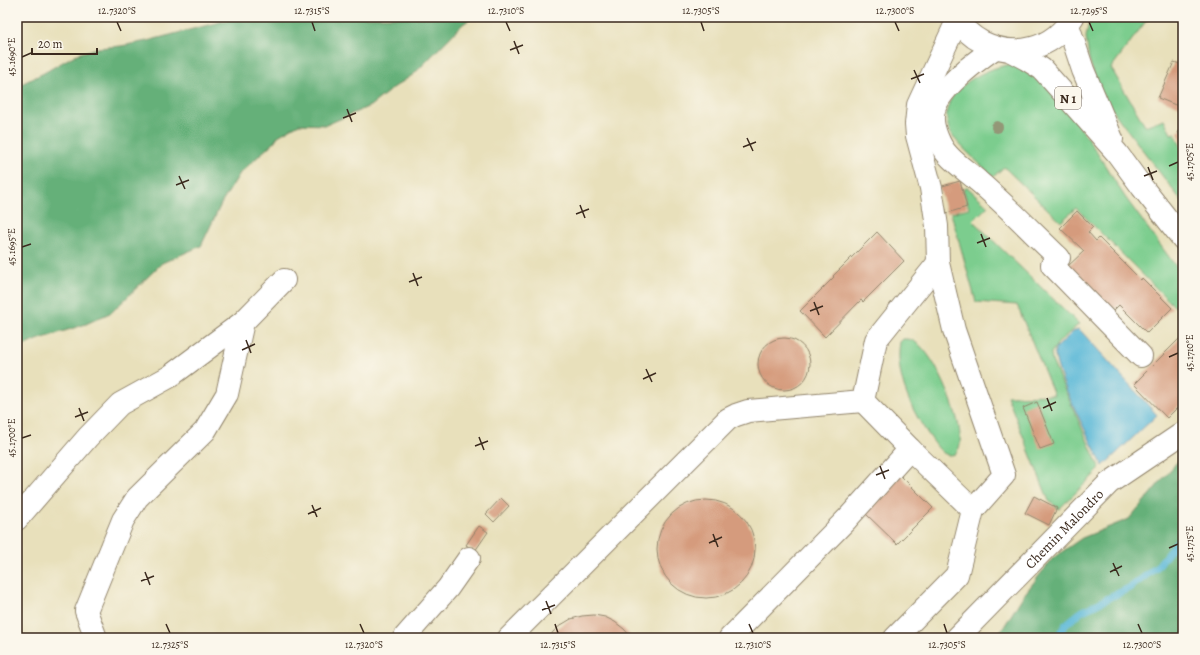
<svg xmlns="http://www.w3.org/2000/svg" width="1200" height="655" font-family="Alegreya,serif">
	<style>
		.green { fill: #7ccd8e; stroke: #5c7c56 }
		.forest { fill: #65b079; stroke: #506d4c }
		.water { fill: #59b7d7; stroke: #4a707a }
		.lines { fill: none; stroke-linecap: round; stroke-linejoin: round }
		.stream { stroke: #59b7d7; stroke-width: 7 }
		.building { fill: #d59b7d }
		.minor-casing { stroke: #92856c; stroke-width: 24 }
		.major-casing { stroke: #92856c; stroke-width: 24 }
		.minor { stroke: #fff; stroke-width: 22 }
		.major { stroke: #fff; stroke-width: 22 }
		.tree { fill: #939777 }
		.ticks { fill: none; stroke: #3b2a1e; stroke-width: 1.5 }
		.labels { text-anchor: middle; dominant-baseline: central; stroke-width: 3; stroke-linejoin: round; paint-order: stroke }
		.shield { fill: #fbf7ec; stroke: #75685c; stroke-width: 1 }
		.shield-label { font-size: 13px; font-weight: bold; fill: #3b2a1e }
		.street-label { font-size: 14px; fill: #3b2a1e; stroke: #fbf7ec }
		.neatline { fill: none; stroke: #3b2a1e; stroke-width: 1.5 }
		.ticks-label { font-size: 10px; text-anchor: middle; fill: #3b2a1e }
	</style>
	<rect width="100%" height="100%" fill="#fbf7ec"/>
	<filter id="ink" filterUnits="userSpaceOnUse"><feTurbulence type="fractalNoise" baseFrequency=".025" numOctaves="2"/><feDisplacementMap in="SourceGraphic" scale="8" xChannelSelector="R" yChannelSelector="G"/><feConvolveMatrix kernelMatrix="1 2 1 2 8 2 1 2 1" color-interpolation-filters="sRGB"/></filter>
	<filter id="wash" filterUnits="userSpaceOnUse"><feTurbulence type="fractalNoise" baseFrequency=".012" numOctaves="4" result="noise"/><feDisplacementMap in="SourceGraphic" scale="16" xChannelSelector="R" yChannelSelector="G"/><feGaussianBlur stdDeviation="0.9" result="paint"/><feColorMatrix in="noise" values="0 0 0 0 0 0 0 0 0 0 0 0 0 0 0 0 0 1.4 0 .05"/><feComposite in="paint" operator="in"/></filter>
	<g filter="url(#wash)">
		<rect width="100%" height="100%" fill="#e8e0bb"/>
		<path class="green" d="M1090,17H1149L1111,68L1145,126L1164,119L1171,134L1175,133L1183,151V203L1119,119L1099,90L1089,59L1086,37Z
			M1016,64L1028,68L1057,95L1087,137L1125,197L1183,276V302L1182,301L1175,307L1076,208L1061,222L1004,167L993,177C982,165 955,143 949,130C948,127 948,124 947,121C947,116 946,110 948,106C956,82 993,65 1016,64Z
			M967,187L988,206L973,221L1079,324L1058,343L1051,353L1052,361L1100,469L1059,509L1049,501L1007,396L1054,395L1017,305L976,302L951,213L969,208L963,189Z
			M903,339C908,339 911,339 915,342C935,352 967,427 959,448C958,450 956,452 955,454C944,458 939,449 933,441C913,414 894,377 900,342Z"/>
		<path class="forest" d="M239,17H473L463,24L414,74L393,88L370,106L326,125L299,124L278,136L274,142L240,173L221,204L201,246L162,263L112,312L86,324L34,341L17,349V86L42,74L77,54L98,48L121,46L147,41Z
			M1183,455V638H995L1002,630L1023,596L1053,558L1082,538L1129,519Z"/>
		<path class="water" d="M1078,329L1080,330L1157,415L1103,466C1093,445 1051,368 1055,349L1074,331Z"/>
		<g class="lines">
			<path class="stream" d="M1057,638L1065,625L1081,612L1131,587L1157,567L1183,534"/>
		</g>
		<g id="blocks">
			<path class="building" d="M1174,62L1183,65V108L1158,98Z
				M1183,129V144L1178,132Z
				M960,181L967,207L947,213L939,187Z
				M1077,211L1093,227L1088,232L1096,241L1099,238L1141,280L1142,278L1172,308L1147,333L1119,305L1111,313L1066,268L1084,251L1060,228Z
				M877,232L904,261L863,302L861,300L825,337L800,311L834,277L833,276Z
				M1183,335V402L1167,418L1134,384Z
				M758 364a26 26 0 1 1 52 0a26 26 0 1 1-52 0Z
				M1037,402L1054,444L1040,449L1023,408Z
				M900,475L933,508L897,544L864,512Z
				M1034,496L1057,508L1049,525L1025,513Z
				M501,498L509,506L494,522L486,514Z
				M657 549a49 49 0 1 1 98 0a49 49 0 1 1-98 0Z
				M479,526L488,532L475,551L466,545Z
				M594,615L605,617L615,622L624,629L632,638H549L553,632L561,625L571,619L582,616Z"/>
		</g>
	</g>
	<g filter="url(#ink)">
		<use href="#blocks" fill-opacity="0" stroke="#92856c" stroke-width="1"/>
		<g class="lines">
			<defs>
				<g id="minor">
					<path d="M995,48C976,61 934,92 933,116C932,128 940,147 948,155C957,165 968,172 978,181C1006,205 1032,232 1059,258L1052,265L1141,356"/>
					<path d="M938,263L876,340L863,401L910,449L973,510"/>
					<path d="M17,519L88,437L120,404L169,377L243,322"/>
					<path d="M96,638L86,611L123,520L137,498L205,431L227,394L243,322L284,280"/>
					<path d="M404,638L448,588L469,558"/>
					<path d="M509,638L728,419L736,415L748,411L863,401"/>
					<path d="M730,638L847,519L910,449"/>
					<path d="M895,638L957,575L973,510L1004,475L954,330L938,263L937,226L931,188L917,136L916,124L918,105L957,21"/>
					<path id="s1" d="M957,638L1109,483L1183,433"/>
				</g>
				<path id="major" d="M955,17C961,27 972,37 982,42C1017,59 1052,49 1073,17
					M1068,25L1083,70L1112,139
					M1011,51L1026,59L1042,69L1059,88L1117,153L1142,187L1183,239"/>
			</defs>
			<use href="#minor" class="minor-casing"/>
			<use href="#major" class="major-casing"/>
			<use href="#minor" class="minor"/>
			<use href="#major" class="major"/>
		</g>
		<circle class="tree" cx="997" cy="127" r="6"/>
	</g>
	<path class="ticks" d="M117,22L121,31M312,22L315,31M506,22L510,31M701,22L704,31M895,22L899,31M1089,22L1093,31M514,41L519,54M510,50L523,45M22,57L31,53M914,70L920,83M911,79L924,74M347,109L352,122M343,118L356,113M747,138L753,151M743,147L756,142M1169,166L1178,162M1148,167L1153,180M179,176L185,189M1144,176L1157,171M176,185L189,180M580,205L585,218M576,214L589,209M981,234L986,247M977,243L990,238M22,247L31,244M413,273L418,286M409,282L422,277M814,302L819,315M810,311L823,306M246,340L251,353M242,350L255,344M1169,357L1178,353M646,369L652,382M643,379L656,373M1047,398L1052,411M79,408L84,421M1043,408L1056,402M75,417L88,412M479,437L484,450M22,438L31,435M475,446L488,441M880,466L885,479M876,475L889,470M312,505L317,517M308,514L321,508M713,534L718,547M709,543L722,537M1169,548L1178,544M1113,563L1119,576M145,572L150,585M1110,572L1122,566M141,581L154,576M546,601L551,614M542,610L555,605M166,624L170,633M360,624L364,633M555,624L558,633M749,624L753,633M944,624L947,633M1138,624L1142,633"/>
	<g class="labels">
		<rect class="shield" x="1055" y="87" width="26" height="22" rx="3"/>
		<g class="shield-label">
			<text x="1068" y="98">N 1</text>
		</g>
		<g class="street-label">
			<text stroke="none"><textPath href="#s1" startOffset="153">Chemin Malondro</textPath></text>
		</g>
	</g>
	<rect width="1200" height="655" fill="none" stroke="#fbf7ec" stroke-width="44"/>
	<path d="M32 48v6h65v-6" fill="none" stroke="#3b2a1e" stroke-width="2"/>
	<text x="38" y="48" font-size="12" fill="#3b2a1e" stroke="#fbf7ec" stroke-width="3" paint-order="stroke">20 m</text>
	<rect x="22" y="22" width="1156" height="611" class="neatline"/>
	<g class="ticks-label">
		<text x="117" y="14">12.7320°S</text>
		<text x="312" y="14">12.7315°S</text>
		<text x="506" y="14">12.7310°S</text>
		<text x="701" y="14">12.7305°S</text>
		<text x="895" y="14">12.7300°S</text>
		<text x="1089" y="14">12.7295°S</text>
		<text transform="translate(11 57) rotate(-90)" y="4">45.1690°E</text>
		<text transform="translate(1189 162) rotate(-90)" y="4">45.1705°E</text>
		<text transform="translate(11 247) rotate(-90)" y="4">45.1695°E</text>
		<text transform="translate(1189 353) rotate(-90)" y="4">45.1710°E</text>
		<text transform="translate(11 438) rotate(-90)" y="4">45.1700°E</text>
		<text transform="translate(1189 544) rotate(-90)" y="4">45.1715°E</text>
		<text x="170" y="648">12.7325°S</text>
		<text x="364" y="648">12.7320°S</text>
		<text x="558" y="648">12.7315°S</text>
		<text x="753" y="648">12.7310°S</text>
		<text x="947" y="648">12.7305°S</text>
		<text x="1142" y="648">12.7300°S</text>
	</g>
</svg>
